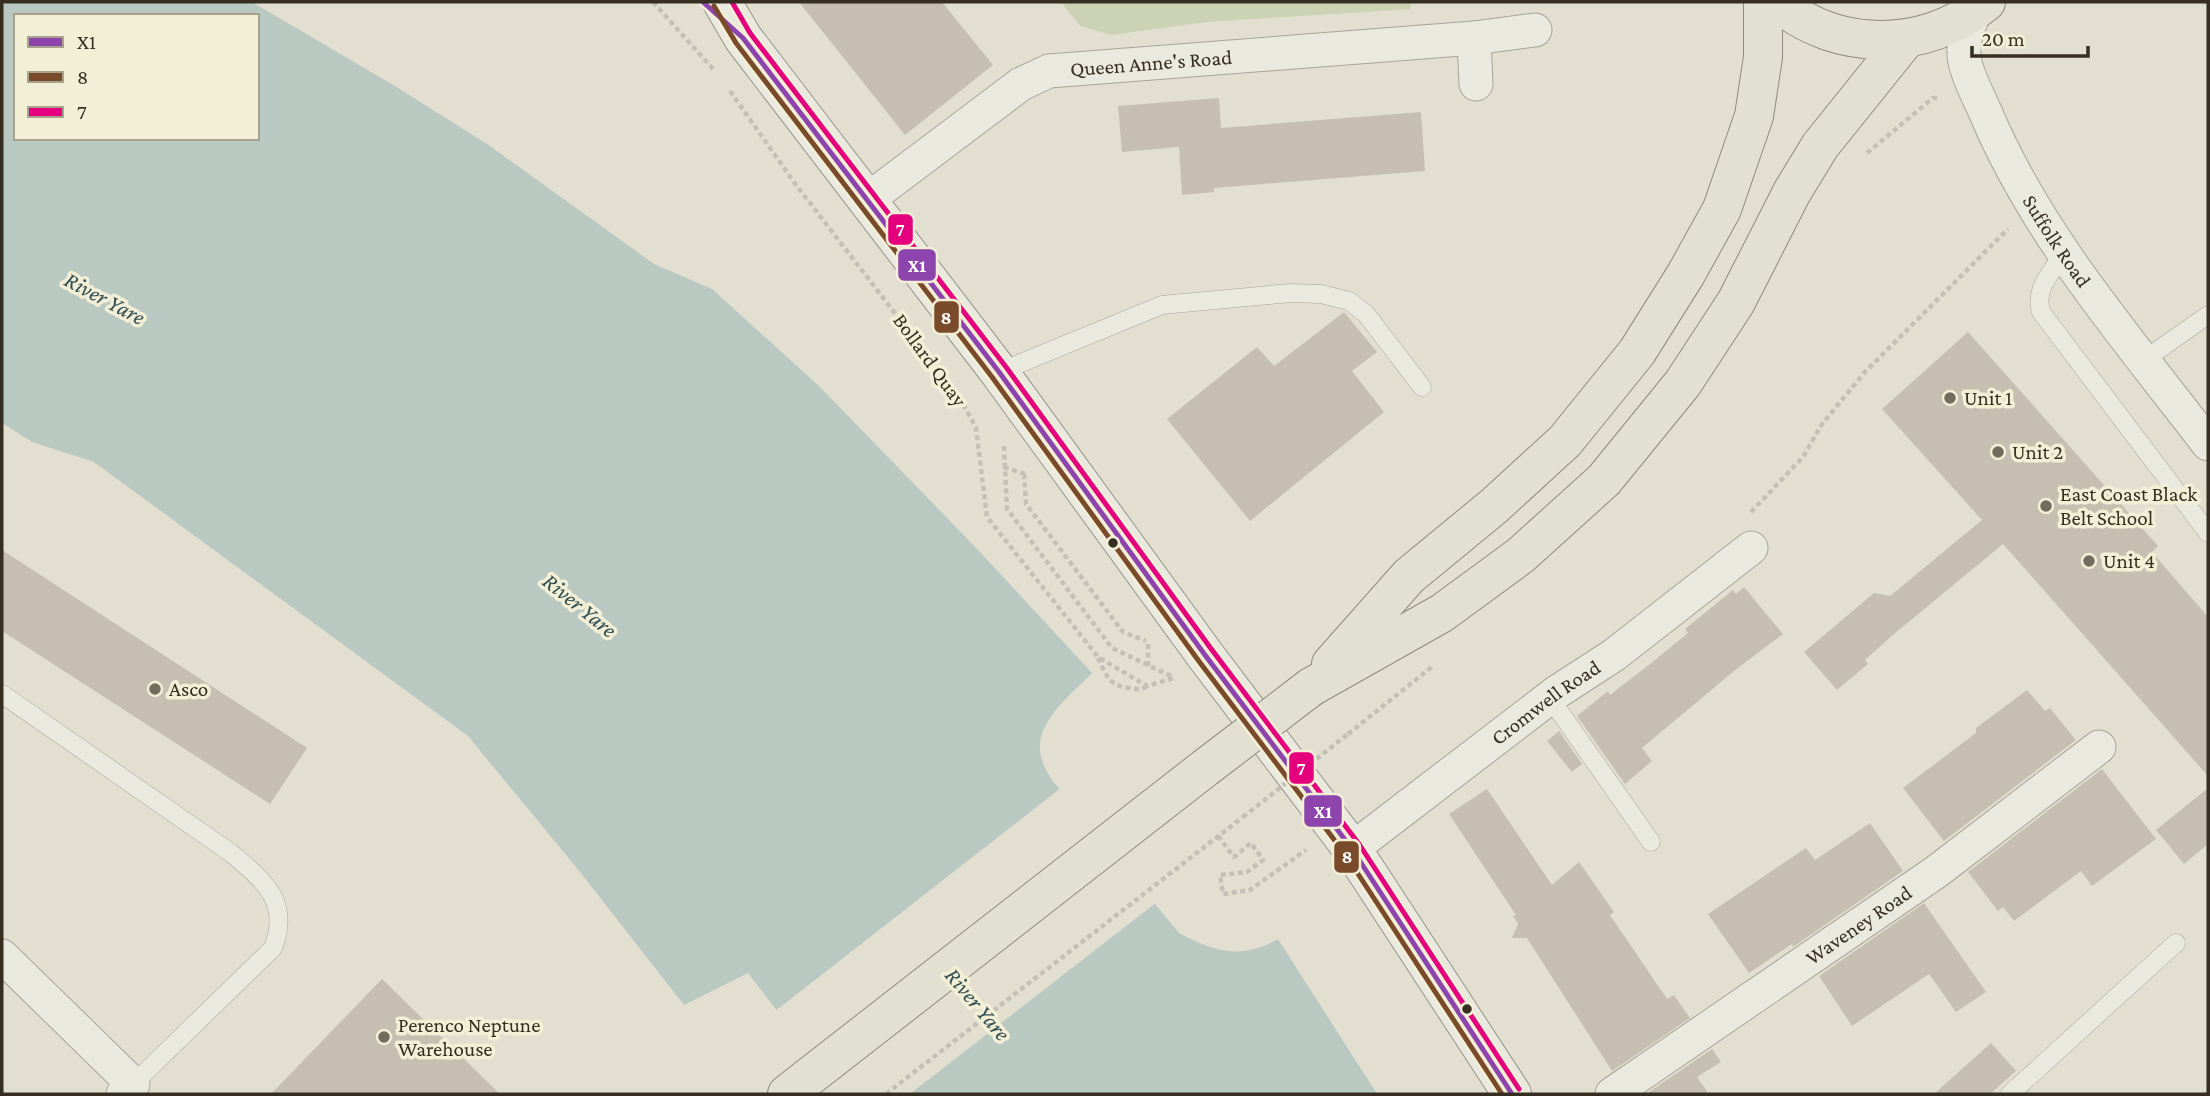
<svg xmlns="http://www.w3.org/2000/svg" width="2210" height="1096" font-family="'Crimson Pro',serif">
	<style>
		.green { fill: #ccd2b4 }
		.water { fill: #b9c8c1; fill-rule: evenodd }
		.pier { fill: #e2dfd0 }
		.building { fill: #c6bfb1 }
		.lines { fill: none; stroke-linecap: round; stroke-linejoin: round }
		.lane-casing { stroke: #a8a498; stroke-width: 19 }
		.street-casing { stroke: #a8a498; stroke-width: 35 }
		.secondary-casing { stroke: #979488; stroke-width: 40 }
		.primary-casing { stroke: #8d8a7f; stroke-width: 40 }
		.path { stroke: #c3c1b7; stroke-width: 4.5; stroke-dasharray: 5 3.5; stroke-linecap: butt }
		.lane { stroke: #eae9e0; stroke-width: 18 }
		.street { stroke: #eae9e0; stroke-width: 33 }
		.secondary { stroke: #eae9e0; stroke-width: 38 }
		.primary { stroke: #e2e0d2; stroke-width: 38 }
		.primary-bridge-casing { stroke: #8d8a7f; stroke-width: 40; stroke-linecap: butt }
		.path-bridge { stroke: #c3c1b7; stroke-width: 4.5; stroke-dasharray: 5 3.5; stroke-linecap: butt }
		.primary-bridge { stroke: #e2e0d2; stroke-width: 38 }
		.bus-1-casing { stroke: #f2efd6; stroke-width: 10 }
		.bus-2-casing { stroke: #f2efd6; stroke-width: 10 }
		.bus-3-casing { stroke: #f2efd6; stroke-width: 10 }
		.bus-1 { stroke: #8e44ad; stroke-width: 5 }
		.bus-2 { stroke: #7a4b2a; stroke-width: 5 }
		.bus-3 { stroke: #e5007d; stroke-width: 5 }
		.poi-dot { fill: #726c5e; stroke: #f2efd6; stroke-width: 2.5 }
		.bus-dot { fill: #352e21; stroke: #f2efd6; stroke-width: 2.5 }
		.labels { text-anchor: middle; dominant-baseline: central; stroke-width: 7; stroke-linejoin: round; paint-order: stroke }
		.street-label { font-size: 21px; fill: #352e21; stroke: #f2efd6 }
		.poi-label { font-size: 21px; fill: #352e21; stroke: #f2efd6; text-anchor: start }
		.water-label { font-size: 23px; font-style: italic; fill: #325054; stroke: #f2efd6 }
		.line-badge { stroke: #f2efd6; stroke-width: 2.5 }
		.badge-label { font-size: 19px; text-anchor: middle; font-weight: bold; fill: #fff }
	</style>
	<rect width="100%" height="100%" fill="#e2dfd0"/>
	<path class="green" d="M1061,2H1410L1411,9L1207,22L1111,35L1080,26Z"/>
	<path class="water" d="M2,2H252L395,86L487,144L654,264L712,289L819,386L981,553L1092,673C1071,695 1030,725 1042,760C1044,767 1048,774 1052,780L1179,933C1215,952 1241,960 1278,939L1377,1094H841L748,973L684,1005L580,872L468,736L94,462L32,442L2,423ZM16,16H257V138H16Z"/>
	<path class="pier" d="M1062,787L1157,902L910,1094H836L774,1012Z"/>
	<path class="building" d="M799,2H942L993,65L905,135Z
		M1219,98L1221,128L1421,112L1425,171L1214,188V192L1182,195L1179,147L1122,152L1118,106Z
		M1344,312L1377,352L1352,371L1384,412L1250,521L1167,419L1257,347L1274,366Z
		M1968,332L2158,546L2152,552L2208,617V776L2003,544L1894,634L1865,660L1868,664L1837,690L1804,652L1874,593L1890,596L1982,520L1882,409Z
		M2,550L307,748L270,804L2,631Z
		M1744,587L1783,634L1734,671L1642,748L1652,761L1625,784L1577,716L1608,691L1610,695L1650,664L1688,633L1685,629L1733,590L1736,594Z
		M2027,690L2045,711L2050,708L2076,740L1944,841L1903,788L1976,733V728Z
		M1559,731L1582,764L1572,772L1547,741Z
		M2102,769L2156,839L2092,886L2081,871L2014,921L2003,907L1998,911L1968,872Z
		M2208,788V844L2184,864L2156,830Z
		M1487,789L1552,885L1579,862L1614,912L1610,915L1667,999L1674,995L1690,1018L1612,1071L1527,938H1512L1518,924L1513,916L1516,915L1449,814Z
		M1870,823L1903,871L1793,947L1792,944L1749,973L1708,914L1806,848L1815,860Z
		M1924,903L1986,992L1956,1012L1929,974L1852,1026L1819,976Z
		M382,979L500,1094H271Z
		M1991,1043L2016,1071L1990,1094H1934Z
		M1712,1049L1721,1062L1697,1077L1709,1094H1646Z"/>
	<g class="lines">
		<defs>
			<path id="lane" d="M2063,253C2052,274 2034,287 2041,312L2208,533
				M2144,360L2208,315
				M999,372L1162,305L1290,293L1321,294L1349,301L1366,314L1422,387
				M2,694L231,853C264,881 291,902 273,948L133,1084
				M1550,698L1651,842
				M2010,1094L2176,943"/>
			<g id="street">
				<path id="s1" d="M1976,10C1968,27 1961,43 1965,62C1969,80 1980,99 1987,116C2039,238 2129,340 2208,444"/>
				<path d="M1474,38L1476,84"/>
				<path id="s2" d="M867,200L1021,84L1049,71L1474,38L1535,30"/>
				<path id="s3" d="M1352,849L1557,692L1614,655L1751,548"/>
				<path d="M2,956L133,1084L123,1094"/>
				<path id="s4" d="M1612,1094L1936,872L2099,747"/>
			</g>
			<path id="secondary" d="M722,2L743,38L999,372L1205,655L1352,849L1512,1094"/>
			<path id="primary" d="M1777,2C1838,53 1925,52 1986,2
				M1331,664L1409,576L1494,506L1565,441L1637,352L1686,274L1722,209L1754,116L1763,57V2
				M1311,687L1442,613L1521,555L1604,480L1683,383L1736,302L1792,192L1820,146L1906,39
				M787,1094L1205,768"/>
		</defs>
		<use href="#lane" class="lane-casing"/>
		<use href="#street" class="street-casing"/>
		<use href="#secondary" class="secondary-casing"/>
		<use href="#primary" class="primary-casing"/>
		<path class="path" d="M653,2L714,70
			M730,91L796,185L959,396L976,428L987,517L1098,657L1147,686L1174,678
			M1867,153L1933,98H1939
			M1004,446L1007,509L1112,648L1171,676
			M1004,467L1025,474
			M1024,474L1026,504L1123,632L1146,641
			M1751,512L1803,457L1822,424L1865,372L2008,229
			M1098,658C1107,676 1108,685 1129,688C1136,689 1140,690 1146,687
			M1148,666V643
			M1348,734L1433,666
			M1218,836L1234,857L1251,843L1263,860L1247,872L1220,875L1223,894L1250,890L1306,850
			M886,1094L1243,817"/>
		<use href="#lane" class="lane"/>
		<use href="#street" class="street"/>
		<use href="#secondary" class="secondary"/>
		<use href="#primary" class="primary"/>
		<defs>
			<path id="primary-bridge" d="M1205,768L1311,687"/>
		</defs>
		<use href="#primary-bridge" class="primary-bridge-casing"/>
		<path class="path-bridge" d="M1243,817L1348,734"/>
		<use href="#primary-bridge" class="primary-bridge"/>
		<defs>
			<path id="bus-1" d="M703,2L743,38L999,372L1205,655L1352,849L1512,1094"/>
			<path id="bus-2" d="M714,6L736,43L992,377L1198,660L1345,854L1502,1094"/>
			<path id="bus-3" d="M732,2L750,33L1006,367L1212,650L1359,844L1519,1089"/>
		</defs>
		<use href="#bus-1" class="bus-1-casing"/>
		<use href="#bus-2" class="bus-2-casing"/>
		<use href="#bus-3" class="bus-3-casing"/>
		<use href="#bus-1" class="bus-1"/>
		<use href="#bus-2" class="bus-2"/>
		<use href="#bus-3" class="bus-3"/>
	</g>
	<g class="poi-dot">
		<circle cx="1950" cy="398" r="7"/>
		<circle cx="1998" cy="452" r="7"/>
		<circle cx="2046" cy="506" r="7"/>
		<circle cx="2089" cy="561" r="7"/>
		<circle cx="155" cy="689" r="7"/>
		<circle cx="384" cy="1037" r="7"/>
	</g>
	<g class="bus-dot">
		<circle cx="1113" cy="543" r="6"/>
		<circle cx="1467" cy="1009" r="6"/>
	</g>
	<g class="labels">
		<g class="street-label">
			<text stroke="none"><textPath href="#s2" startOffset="326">Queen Anne's Road</textPath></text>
			<text stroke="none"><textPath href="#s1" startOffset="256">Suffolk Road</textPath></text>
			<text transform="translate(930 360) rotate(54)">Bollard Quay</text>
			<text stroke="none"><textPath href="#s3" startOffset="243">Cromwell Road</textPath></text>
			<text stroke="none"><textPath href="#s4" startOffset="299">Waveney Road</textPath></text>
		</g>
		<g class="poi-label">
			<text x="1964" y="398">Unit 1</text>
			<text x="2012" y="452">Unit 2</text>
			<text x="2060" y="494">East Coast Black<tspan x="2060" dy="24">Belt School</tspan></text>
			<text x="2103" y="561">Unit 4</text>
			<text x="169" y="689">Asco</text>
			<text x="398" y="1025">Perenco Neptune<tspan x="398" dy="24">Warehouse</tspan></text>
		</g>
		<g class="water-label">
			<text transform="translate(105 298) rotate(28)">River Yare</text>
			<text transform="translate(580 605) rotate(39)">River Yare</text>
			<text transform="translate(978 1004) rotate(50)">River Yare</text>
		</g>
	</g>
	<g class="line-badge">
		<rect x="887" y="213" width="27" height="33" rx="7" fill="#e5007d"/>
		<rect x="897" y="248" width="40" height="34" rx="7" fill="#8e44ad"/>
		<rect x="933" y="300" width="27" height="34" rx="7" fill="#7a4b2a"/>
		<rect x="1288" y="751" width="27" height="34" rx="7" fill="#e5007d"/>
		<rect x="1303" y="794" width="40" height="34" rx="7" fill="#8e44ad"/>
		<rect x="1333" y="840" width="27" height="34" rx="7" fill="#7a4b2a"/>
	</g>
	<g class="badge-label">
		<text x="900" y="236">7</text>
		<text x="917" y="272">X1</text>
		<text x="946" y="324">8</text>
		<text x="1301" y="775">7</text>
		<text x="1323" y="818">X1</text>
		<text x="1347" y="863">8</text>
	</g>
	<rect width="2210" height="1096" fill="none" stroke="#352e21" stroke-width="7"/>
	<rect x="14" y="14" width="245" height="126" fill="#f2efd6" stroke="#a6a28e" stroke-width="2"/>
	<rect x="28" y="37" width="35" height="10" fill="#8e44ad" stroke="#a6a28e" stroke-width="2"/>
	<text x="77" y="49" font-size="21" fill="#352e21">X1</text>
	<rect x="28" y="72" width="35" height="10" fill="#7a4b2a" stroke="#a6a28e" stroke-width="2"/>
	<text x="77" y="84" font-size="21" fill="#352e21">8</text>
	<rect x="28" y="107" width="35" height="10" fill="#e5007d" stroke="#a6a28e" stroke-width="2"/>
	<text x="77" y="119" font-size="21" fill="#352e21">7</text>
	<path d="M1972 46v10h116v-10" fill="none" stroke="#352e21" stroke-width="3.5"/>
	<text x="1982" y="46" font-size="21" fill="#352e21" stroke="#f2efd6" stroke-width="5" paint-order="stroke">20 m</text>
</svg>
